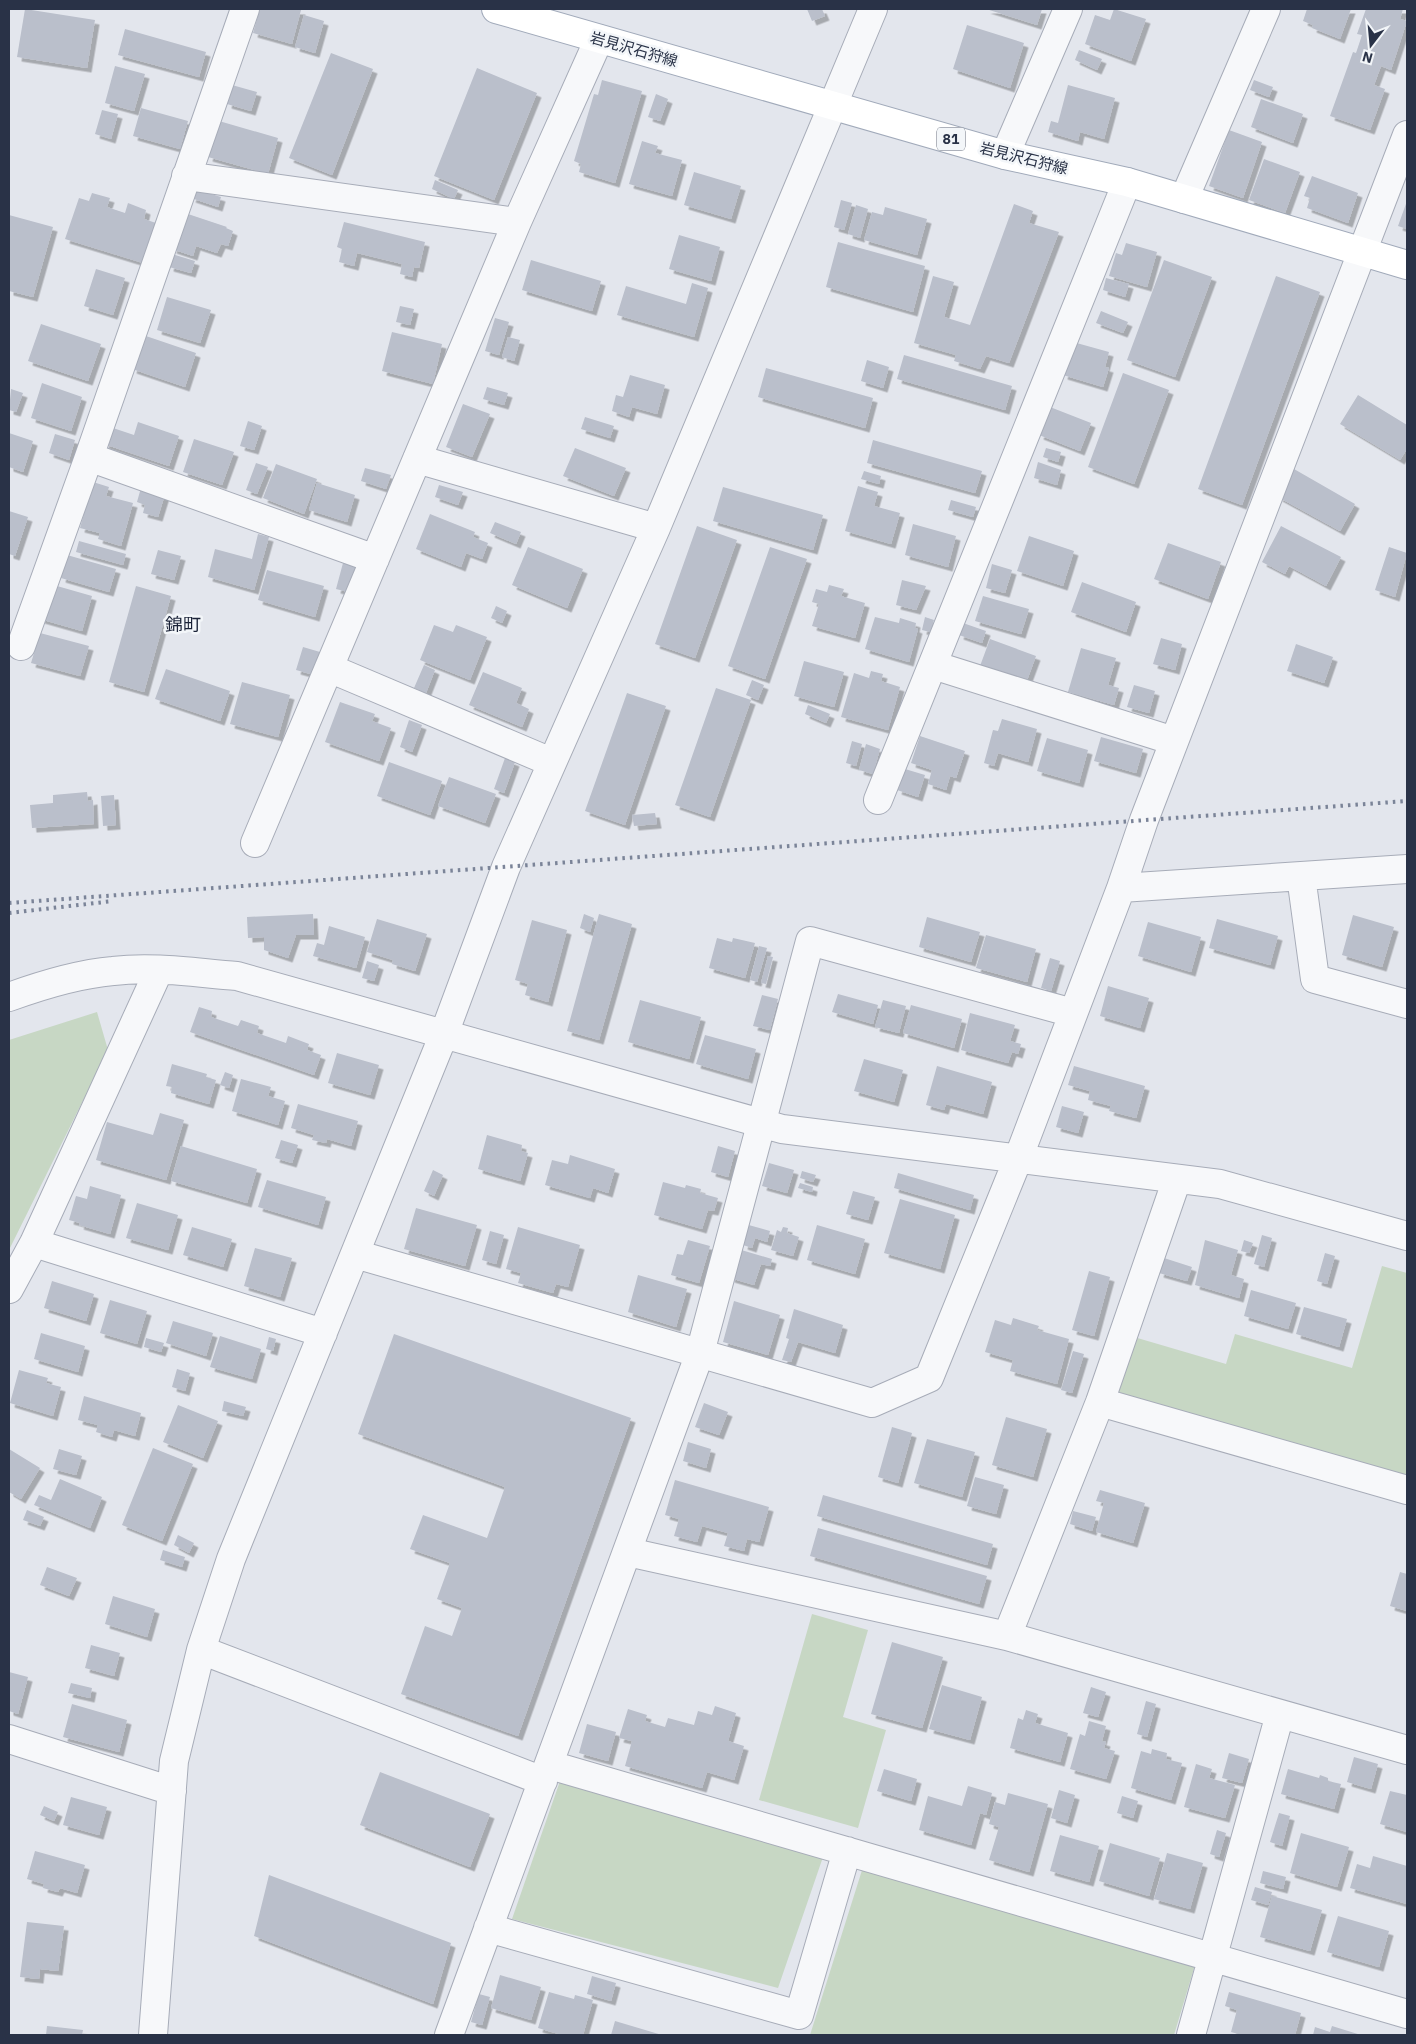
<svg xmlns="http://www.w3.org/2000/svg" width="1416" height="2044" font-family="'IBM Plex Sans','Noto Sans JP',sans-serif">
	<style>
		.green { fill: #c7d7c4 }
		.building { fill: #babfcb; filter: url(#shadow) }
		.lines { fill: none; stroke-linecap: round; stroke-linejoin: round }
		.minor-casing { stroke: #a7acb8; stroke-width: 30 }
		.major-casing { stroke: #a1aaba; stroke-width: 30 }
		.minor { stroke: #f7f8fa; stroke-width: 28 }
		.major { stroke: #fff; stroke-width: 28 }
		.rail { stroke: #7b8498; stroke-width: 4; stroke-dasharray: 2.5 5; stroke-linecap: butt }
		.labels { text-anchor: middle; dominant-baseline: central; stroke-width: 5; stroke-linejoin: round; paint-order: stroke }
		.shield { fill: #f3f6f9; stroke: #666d7c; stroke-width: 1 }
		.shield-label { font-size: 14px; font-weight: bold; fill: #293247 }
		.street-label { font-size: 15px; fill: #293247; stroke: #f3f6f9 }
		.quarter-label { font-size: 18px; fill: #1b2338; stroke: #f3f6f9 }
	</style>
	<defs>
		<filter id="shadow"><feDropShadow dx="4.5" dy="4.5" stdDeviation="0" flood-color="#0004"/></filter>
	</defs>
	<rect width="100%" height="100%" fill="#e3e6ed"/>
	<path class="green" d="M97,1012L108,1050L9,1250V1040Z
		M1382,1266L1407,1273V1482L1117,1398L1134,1337L1226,1364L1235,1334L1352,1368Z
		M812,1614L868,1630L843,1717L886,1730L858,1828L759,1800Z
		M560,1781L823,1857L778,1988L512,1919Z
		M863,1867L1195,1965L1174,2035H810Z"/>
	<path class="building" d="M25,9L95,20L87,68L17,57Z
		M260,9L301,10L292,44L253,33Z
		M807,9H822L825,16L812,21Z
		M986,9H1042L1037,25Z
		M1114,9L1146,19L1131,61L1085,44L1095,15L1110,20Z
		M1307,9H1351L1340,39L1312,28L1313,25L1303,21Z
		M1366,9H1403L1400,19L1407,21L1391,70L1381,66L1374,85L1385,89L1370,130L1330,116L1353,52L1356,53L1362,35L1357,34Z
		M304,15L324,21L315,53L295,47Z
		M967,25L1024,43L1010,88L953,69Z
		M125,29L206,52L199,77L118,55Z
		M1079,50L1102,59L1097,70L1075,60Z
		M331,53L373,69L332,175L289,158Z
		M115,66L145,74L134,111L105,103Z
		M477,68L537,93L494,200L434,176Z
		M602,80L642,91L615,183L579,172L581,164L574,161L594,94L598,95Z
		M1254,80L1273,87L1269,97L1250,90Z
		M232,85L257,92L251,111L227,104Z
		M1068,85L1115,98L1104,139L1080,132L1078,141L1048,132L1051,121L1058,123Z
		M656,94L668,99L660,121L648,117Z
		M1261,99L1303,114L1293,143L1251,127Z
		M141,108L188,121L180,149L133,136Z
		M102,110L118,114L111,139L95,134Z
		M219,121L278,138L268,174L208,157Z
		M1229,130L1262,142L1243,198L1209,186Z
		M642,141L658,146L655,153L682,160L672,196L629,184Z
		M1264,159L1300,172L1285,213L1249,200Z
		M694,172L741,186L731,219L684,205Z
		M1312,176L1358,193L1348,223L1307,208L1310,198L1304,196Z
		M435,180L458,190L454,199L432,189Z
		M195,189L221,197L218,207L191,198Z
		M92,193L110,198L107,207L125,213L128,203L146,210L144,219L156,223L143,263L65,239L79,198L89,201Z
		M841,200L852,203L844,230L834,227Z
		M1407,201V229L1398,226Z
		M1014,204L1033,211L1029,223L1059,232L1009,363L986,356L980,369L954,361L956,355L914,343L933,276L954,282L944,317L970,325Z
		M856,205L868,209L860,238L848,234Z
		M885,207L927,219L917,255L864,240L872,212L883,215Z
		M188,214L227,227L226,228L233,231L228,246L221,244L217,253L196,246L193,256L172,249L176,237L180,239Z
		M9,215L53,227L33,297L9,291Z
		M344,222L425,242L419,268L414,267L412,277L400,274L402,264L357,253L354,266L339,262L342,249L337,247Z
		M679,235L720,247L711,281L669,269Z
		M838,242L925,266L913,312L826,287Z
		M1126,243L1157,252L1147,287L1109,276L1116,253L1122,255Z
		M172,254L195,261L191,273L169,267Z
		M531,260L601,281L592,311L522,290Z
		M1164,260L1212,277L1175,377L1127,360Z
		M96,269L125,278L113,315L84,306Z
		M1276,276L1320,292L1242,505L1198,489Z
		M1106,278L1129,284L1125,297L1103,290Z
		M692,283L708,288L694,337L617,315L626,286L686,304Z
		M167,297L211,310L200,343L157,330Z
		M400,306L414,309L410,325L396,322Z
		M1101,311L1128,322L1123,333L1096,323Z
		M495,318L509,322L499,355L485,351Z
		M41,324L101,344L88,381L28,361Z
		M392,332L442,344L433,384L382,371Z
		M143,335L196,353L185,387L132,369Z
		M508,337L520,340L514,361L502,357Z
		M1073,342L1109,352L1105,367L1109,368L1103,387L1063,375Z
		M904,355L1012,386L1005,410L897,379Z
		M867,360L889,367L883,388L861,381Z
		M766,368L873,398L865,428L758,397Z
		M1123,373L1169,390L1134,484L1088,467Z
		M630,375L665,385L657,414L632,407L629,417L612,411L616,395L623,397Z
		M42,383L82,397L71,431L31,418Z
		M487,387L508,393L504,405L483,399Z
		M11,389L23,393L16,412L9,410Z
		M1358,395L1407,425V449L1400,460L1340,424Z
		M463,404L490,414L472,457L446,447Z
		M1050,407L1091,423L1080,451L1039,435Z
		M585,417L614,426L610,438L581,429Z
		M248,421L262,426L254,450L240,446Z
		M138,422L179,436L169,466L104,444L110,427L134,435Z
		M9,433L33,441L23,472L9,467Z
		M55,434L75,440L69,460L49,453Z
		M194,439L234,452L222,485L183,472Z
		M873,440L982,471L975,493L867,463Z
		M575,448L626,468L614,496L563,476Z
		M1046,448L1061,452L1058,462L1043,457Z
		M1038,462L1061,470L1057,485L1034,478Z
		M256,463L268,467L257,494L246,490Z
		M276,464L317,479L304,514L263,498Z
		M365,468L391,475L386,489L361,481Z
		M1294,469L1355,504L1340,531L1278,497Z
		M864,471L881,476L879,484L861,479Z
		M93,482L109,487L106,496L133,503L121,546L98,539L100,533L80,528Z
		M317,483L355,495L347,522L309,510Z
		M142,484L166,491L158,517L143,513L145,505L137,502Z
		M439,485L463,492L458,505L435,497Z
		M858,486L878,492L874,506L900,513L891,544L845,531Z
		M723,487L823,515L813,550L713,521Z
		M951,500L976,507L973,517L948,510Z
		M9,511L28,517L15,556L9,554Z
		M430,514L475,532L473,537L488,543L482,559L466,553L461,567L416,549Z
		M495,522L521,532L516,544L490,533Z
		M913,524L956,536L948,567L905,555Z
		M697,526L737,540L695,658L655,644Z
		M1281,526L1341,557L1326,586L1289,566L1285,574L1262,562Z
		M258,534L269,537L254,590L208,577L215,549L252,559Z
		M1029,536L1074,551L1063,586L1017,571Z
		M79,541L126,554L123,565L76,552Z
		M1168,543L1221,562L1208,599L1154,579Z
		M528,547L583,569L567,608L512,585Z
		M770,547L807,559L765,679L728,666Z
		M1389,547L1407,553L1395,597L1375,590Z
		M158,550L181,556L174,580L151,574Z
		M67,555L116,569L109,592L61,578Z
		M343,563L359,568L352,593L336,589Z
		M992,564L1012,570L1005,593L986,588Z
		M267,570L324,586L315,617L258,600Z
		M902,580L926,586L916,610L896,605Z
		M1082,582L1136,602L1126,632L1071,612Z
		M50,584L92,596L82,631L40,619Z
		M829,585L844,589L841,596L865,603L855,638L812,626L819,604L812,602L816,589L827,592Z
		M136,586L171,596L144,692L109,682Z
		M983,596L1029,609L1021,634L975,621Z
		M496,606L507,611L502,623L491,618Z
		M875,617L899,623L900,618L916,623L915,628L918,629L909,662L865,649Z
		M925,617L934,620L930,632L922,630Z
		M963,623L986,631L982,643L959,635Z
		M434,625L453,632L456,625L487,637L470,680L420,660Z
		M40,633L89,646L80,676L31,663Z
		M1161,638L1182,644L1175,670L1153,664Z
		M990,639L1036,656L1026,683L980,666Z
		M1296,644L1333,657L1324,683L1287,671Z
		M303,647L320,652L314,675L296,670Z
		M1081,648L1116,658L1108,685L1119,688L1114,705L1068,692Z
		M804,661L844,672L834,707L794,696Z
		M424,665L435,670L426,693L414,688Z
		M166,669L230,691L220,721L155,699Z
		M871,671L883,674L881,681L900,687L888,730L841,717L854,673L869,678Z
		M483,672L522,688L516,703L529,709L522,727L469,705Z
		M752,680L764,685L758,700L746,695Z
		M242,682L290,695L278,737L230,724Z
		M1134,685L1155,691L1149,713L1127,707Z
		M716,688L751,700L710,817L675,805Z
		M627,693L666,706L625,825L585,811Z
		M340,702L375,714L372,721L391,728L379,761L325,742Z
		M808,705L830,714L826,723L805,714Z
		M1002,719L1037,729L1028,762L998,753L994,766L984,763L993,730L998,731Z
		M409,720L422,725L412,752L400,747Z
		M920,736L965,751L956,778L950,776L946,790L928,784L932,770L911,763Z
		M1101,737L1143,749L1136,773L1094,761Z
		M1047,738L1088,750L1079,783L1037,771Z
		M852,741L862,744L856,766L846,763Z
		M866,744L880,749L873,774L859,770Z
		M505,758L515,762L504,793L494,789Z
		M389,762L442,781L430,815L377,796Z
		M905,769L925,775L918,797L897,790Z
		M449,777L496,794L485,823L438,806Z
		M87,792L88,801L93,800L94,824L32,828L30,805L53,803V795Z
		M114,795L116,825L103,826L101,796Z
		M655,813L657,824L634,826L632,815Z
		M313,914L314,935H296L288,958L264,950V937L248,938L247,917Z
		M584,914L594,918L590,932L580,928Z
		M599,914L632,924L599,1040L567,1031Z
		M1353,915L1394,927L1382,967L1342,955Z
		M927,917L980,932L971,962L919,947Z
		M377,919L427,934L415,971L392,964L393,960L367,952Z
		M1217,919L1278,936L1270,965L1209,948Z
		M532,920L567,930L548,1002L525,995L528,984L515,980Z
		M1148,922L1201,937L1191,972L1138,956Z
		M329,926L365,937L356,968L313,956L317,943L324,945Z
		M986,935L1036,949L1027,982L976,968Z
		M717,938L732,942L733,938L755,943L745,978L709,968Z
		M759,946L767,948L757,982L750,980Z
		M768,956L773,957L766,984L761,983Z
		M1050,958L1060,961L1051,991L1041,988Z
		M367,961L379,965L374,981L362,978Z
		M1108,986L1149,998L1140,1028L1100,1016Z
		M838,994L878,1005L873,1024L832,1012Z
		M762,995L778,999L770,1030L753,1026Z
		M640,1000L701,1017L689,1059L628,1042Z
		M883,1000L906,1006L899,1033L875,1027Z
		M911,1005L962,1019L954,1048L903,1033Z
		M199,1007L212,1011L211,1017L238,1026L241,1020L259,1026L257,1033L286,1043L288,1036L309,1044L307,1050L321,1055L314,1075L190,1032Z
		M970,1013L1015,1025L1010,1041L1021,1044L1018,1054L1012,1052L1008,1063L961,1050Z
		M705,1035L756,1049L748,1079L696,1064Z
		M337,1053L379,1065L370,1095L328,1083Z
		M864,1059L903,1070L894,1102L854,1091Z
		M172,1064L207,1074L206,1077L216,1080L209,1104L171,1093L172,1087L166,1086Z
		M937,1066L992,1082L983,1114L946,1104L944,1110L926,1105Z
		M1074,1066L1145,1086L1136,1118L1109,1111L1111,1106L1088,1100L1090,1091L1068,1085Z
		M225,1072L233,1075L229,1088L220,1085Z
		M241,1079L271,1087L268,1096L285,1101L278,1125L232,1111Z
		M298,1104L358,1121L351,1146L327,1139L326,1143L312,1140L314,1135L291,1128Z
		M1062,1106L1084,1112L1078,1133L1056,1127Z
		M160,1113L184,1120L166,1180L96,1160L107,1122L153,1135Z
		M487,1135L522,1145L521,1151L528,1153L520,1181L478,1169Z
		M281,1140L298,1145L292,1163L275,1158Z
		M181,1146L257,1169L247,1203L171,1181Z
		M718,1146L735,1151L728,1177L711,1172Z
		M570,1155L615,1169L608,1193L593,1188L590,1198L545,1185L552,1160L568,1164Z
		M769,1163L794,1170L787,1193L762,1186Z
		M433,1170L443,1175L434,1196L424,1191Z
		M802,1171L816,1175L813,1182L800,1178Z
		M898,1173L974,1195L970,1210L894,1188Z
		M267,1180L326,1197L318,1225L258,1207Z
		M663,1182L685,1188L686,1185L701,1189L700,1193L718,1198L714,1211L708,1210L702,1229L654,1215Z
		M800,1183L813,1187L812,1192L798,1188Z
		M90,1186L121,1195L110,1234L79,1225L80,1223L69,1220L76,1196L87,1199Z
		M853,1191L875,1197L868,1220L846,1214Z
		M900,1199L955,1215L940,1269L884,1253Z
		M137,1203L178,1215L168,1250L126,1238Z
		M416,1208L477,1225L465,1266L404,1249Z
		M745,1224L770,1231L767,1242L755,1238L752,1248L743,1245L746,1236L742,1235Z
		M817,1225L865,1239L855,1274L807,1260Z
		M192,1227L232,1239L223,1267L183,1255Z
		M518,1227L580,1245L568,1287L556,1284L553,1293L518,1283L521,1273L506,1269Z
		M783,1227L788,1228L787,1233L799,1237L793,1256L771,1250L777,1230L781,1232Z
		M490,1231L504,1235L496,1264L482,1260Z
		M1262,1235L1272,1238L1264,1267L1254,1264Z
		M688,1240L710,1246L699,1283L671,1275L677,1254L683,1255Z
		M1205,1240L1238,1250L1231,1275L1244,1279L1239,1298L1195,1285Z
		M1244,1240L1253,1243L1249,1253L1241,1251Z
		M255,1248L292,1258L280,1297L244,1286Z
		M738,1249L772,1259L770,1266L761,1264L754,1285L730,1278Z
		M1325,1253L1335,1256L1327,1284L1317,1281Z
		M1164,1258L1192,1267L1187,1281L1159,1273Z
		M1089,1271L1110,1277L1094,1336L1072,1330Z
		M638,1275L687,1289L676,1327L628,1312Z
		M52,1281L94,1294L86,1321L44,1308Z
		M1251,1290L1296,1303L1288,1329L1244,1316Z
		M110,1300L147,1311L137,1344L100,1333Z
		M734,1301L780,1315L768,1355L723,1342Z
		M1304,1307L1347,1319L1339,1347L1296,1334Z
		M794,1309L843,1325L835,1353L798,1342L791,1362L782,1360L789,1339L786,1338Z
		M1013,1318L1039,1326L1037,1330L1069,1339L1057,1384L1010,1371L1013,1360L985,1352L995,1320L1011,1325Z
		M173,1321L213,1333L206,1356L166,1343Z
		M41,1333L85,1346L78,1372L34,1359Z
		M394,1334L631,1418L518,1736L401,1694L425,1626L452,1636L462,1608L437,1599L450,1563L410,1549L423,1515L487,1538L505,1487L358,1434Z
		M220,1336L261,1349L252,1379L210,1367Z
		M269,1337L276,1339L273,1351L266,1349Z
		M146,1338L164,1343L161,1352L144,1347Z
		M1073,1351L1084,1354L1072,1393L1061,1390Z
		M177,1369L190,1373L185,1391L172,1387Z
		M19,1370L48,1378L46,1383L61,1387L53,1416L10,1403Z
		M84,1396L141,1413L135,1436L114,1430L112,1437L96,1432L98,1425L78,1420Z
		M224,1401L246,1407L243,1416L222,1411Z
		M704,1403L728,1412L719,1435L695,1427Z
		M178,1405L218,1421L203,1458L163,1442Z
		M1006,1417L1047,1429L1033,1477L992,1465Z
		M892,1427L912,1433L898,1483L878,1477Z
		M927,1439L975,1452L962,1497L914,1483Z
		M688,1442L711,1449L706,1468L683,1461Z
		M153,1448L193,1464L162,1541L122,1525Z
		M9,1449L40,1468L21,1499L9,1492Z
		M59,1449L82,1456L76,1475L53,1469Z
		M975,1477L1004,1485L996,1514L967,1506Z
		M60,1479L102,1497L90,1528L34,1505L39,1495L51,1500Z
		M675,1480L769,1507L759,1542L747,1539L744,1551L724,1546L728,1533L702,1526L697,1542L674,1536L679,1519L665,1515Z
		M1100,1490L1145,1503L1133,1543L1096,1532L1104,1503L1096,1501Z
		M823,1495L993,1544L987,1565L817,1516Z
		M27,1510L44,1517L40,1526L23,1520Z
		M1073,1511L1096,1517L1092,1531L1070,1524Z
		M818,1528L987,1576L979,1604L810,1556Z
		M178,1535L194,1543L189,1553L174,1545Z
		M163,1550L185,1557L182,1567L160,1560Z
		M47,1567L77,1578L69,1596L40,1585Z
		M1400,1572L1407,1574V1611L1390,1606Z
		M113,1596L155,1609L147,1637L105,1624Z
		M892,1642L943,1657L922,1728L871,1714Z
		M91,1645L120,1653L114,1676L85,1668Z
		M9,1672L28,1677L18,1714L9,1711Z
		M71,1683L92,1688L90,1698L68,1693Z
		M942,1685L982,1697L970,1740L929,1729Z
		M1091,1687L1106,1692L1098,1717L1083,1713Z
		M1146,1701L1156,1704L1147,1737L1137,1734Z
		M72,1704L127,1720L119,1752L63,1737Z
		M715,1706L736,1713L728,1741L744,1746L734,1780L707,1772L702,1788L625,1766L632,1741L619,1738L628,1709L647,1715L645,1721L665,1727L668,1718L694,1725L698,1711L712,1715Z
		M1026,1710L1038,1714L1035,1723L1068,1733L1060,1762L1010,1748L1018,1718L1023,1720Z
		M1089,1721L1106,1726L1102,1741L1106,1742L1104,1748L1115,1751L1106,1779L1070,1769L1080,1734L1085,1736Z
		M587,1724L616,1732L608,1761L579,1753Z
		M1152,1749L1167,1753L1166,1759L1182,1763L1171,1800L1131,1788L1141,1751L1151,1754Z
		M1229,1753L1249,1759L1242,1783L1222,1778Z
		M1354,1757L1378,1764L1371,1789L1347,1782Z
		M1196,1764L1212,1769L1209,1778L1235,1785L1225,1818L1184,1807Z
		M884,1769L917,1779L911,1801L877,1791Z
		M1288,1769L1319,1778L1320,1775L1328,1778V1781L1341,1784L1334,1809L1281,1794Z
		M380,1772L490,1814L470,1867L360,1825Z
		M968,1786L992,1793L986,1815L980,1813L971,1845L919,1830L928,1796L962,1806Z
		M1059,1790L1075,1795L1067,1823L1051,1818Z
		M1390,1791L1407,1795V1832L1380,1824Z
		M1008,1793L1048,1804L1029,1872L989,1860L999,1827L989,1824L995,1802L1005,1805Z
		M1122,1796L1138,1801L1133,1818L1117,1813Z
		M71,1797L107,1807L99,1835L63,1825Z
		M44,1806L58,1812L54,1821L40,1815Z
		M1279,1813L1290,1816L1282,1846L1270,1842Z
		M1217,1830L1226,1833L1219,1857L1210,1854Z
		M1301,1833L1349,1847L1337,1887L1290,1873Z
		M1060,1835L1099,1846L1089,1882L1050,1871Z
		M1110,1843L1160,1858L1149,1896L1099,1881Z
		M35,1851L85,1865L77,1893L60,1888L58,1892L43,1888L44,1884L27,1879Z
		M1167,1853L1203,1863L1190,1909L1154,1899Z
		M1373,1856L1407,1866V1904L1350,1888L1357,1864L1370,1868Z
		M1263,1871L1286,1877L1283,1889L1260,1883Z
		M269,1875L451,1943L433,2004L254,1936Z
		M1255,1887L1272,1892L1268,1905L1251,1900Z
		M1272,1896L1322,1910L1310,1951L1260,1937Z
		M1338,1916L1389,1931L1379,1967L1327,1952Z
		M27,1922L64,1926L58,1971L40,1969L39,1979L20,1977Z
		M500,1975L541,1987L531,2020L491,2008Z
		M592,1976L616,1983L611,2001L587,1994Z
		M549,1992L574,1999L575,1995L593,2000L583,2035H562L538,2028Z
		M1229,1992L1301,2013L1295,2035H1242L1231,2032L1237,2010L1225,2006Z
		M479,1994L490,1997L482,2025L471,2022Z
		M615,2021L662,2035H611Z
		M47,2026L83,2030L82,2035H46Z
		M1332,2026L1361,2035H1313L1315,2027L1330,2032Z"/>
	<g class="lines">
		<defs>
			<path id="minor" d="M1005,155L1068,9
				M186,176L517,222
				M1184,199L1266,9
				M89,457L375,559
				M417,459L656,528
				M21,646L89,457L245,9
				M933,665L1174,741
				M329,668L551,762
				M878,800L1127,182
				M255,843L517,222L599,39
				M1301,876L1315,979L1407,1004
				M1121,888L1144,820L1407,135
				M9,997C42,985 78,974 113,971C154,966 196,973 237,976L782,1129L1220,1184L1407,1236
				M34,1243L323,1333
				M355,1254L872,1403L929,1378L1018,1159L1121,888L1407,869
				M9,1289L34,1243L159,970
				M1100,1402L1407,1490
				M628,1552L1007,1636L1407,1750
				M1007,1636L1100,1402L1177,1179
				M201,1650L543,1781
				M9,1739L172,1791
				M550,1765L1407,2014
				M488,1928L799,2015L847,1851
				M153,2035L174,1761L201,1650L231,1559L444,1034L506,867L656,528L873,9
				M449,2035L700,1353L810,941L1073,1013
				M1191,2035L1280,1714"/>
			<path id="major" d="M496,9L1005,155L1127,182L1407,265"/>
		</defs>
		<use href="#minor" class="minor-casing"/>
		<use href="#major" class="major-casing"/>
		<use href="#minor" class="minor"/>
		<use href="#major" class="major"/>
		<path class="rail" d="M9,903L1407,801
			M9,913L113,901"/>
	</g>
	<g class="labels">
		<rect class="shield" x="937" y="127.5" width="28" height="23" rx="4"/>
		<g class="shield-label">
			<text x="951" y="139">81</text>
		</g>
		<g class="street-label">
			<text transform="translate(634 49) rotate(16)">岩見沢石狩線</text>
			<text transform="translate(1024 158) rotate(14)">岩見沢石狩線</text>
		</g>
		<g class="quarter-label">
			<text x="183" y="624">錦町</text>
		</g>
	</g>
	<rect width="1416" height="2044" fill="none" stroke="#293247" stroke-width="20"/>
	<g transform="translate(1371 45) rotate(196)" stroke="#f3f6f9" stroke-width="4" paint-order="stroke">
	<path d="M0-4L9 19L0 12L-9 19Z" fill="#293247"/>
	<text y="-8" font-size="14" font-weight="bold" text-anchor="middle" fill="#293247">N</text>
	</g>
</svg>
